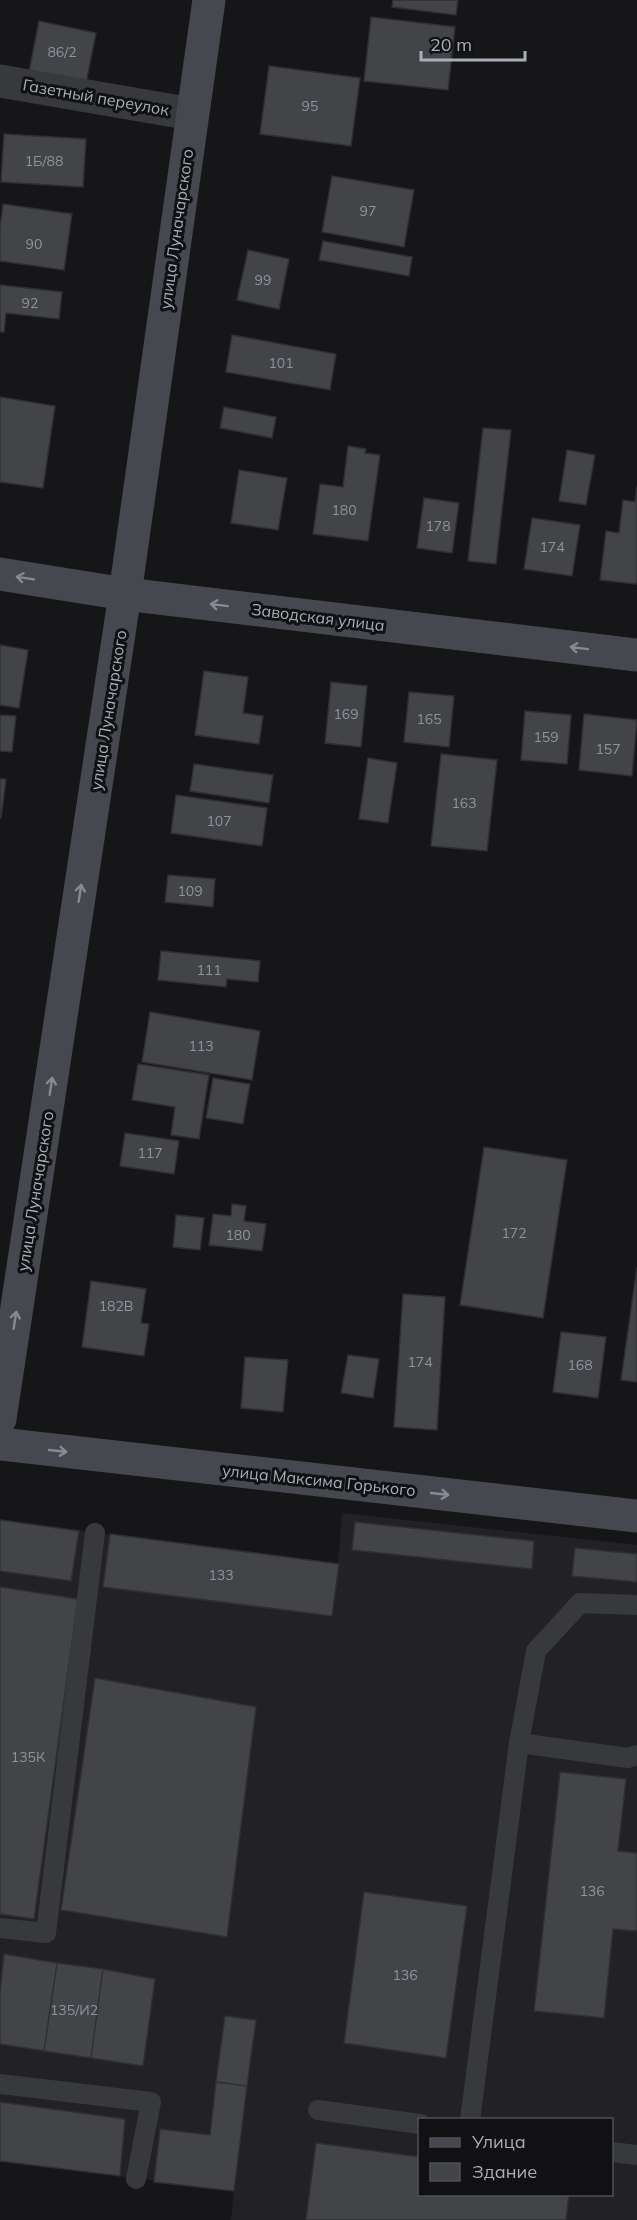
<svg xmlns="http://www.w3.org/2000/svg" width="637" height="2220" font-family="Mulish,sans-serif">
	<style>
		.built { fill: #222225; fill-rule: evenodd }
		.building { fill: #424448; stroke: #303034; stroke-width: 1.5 }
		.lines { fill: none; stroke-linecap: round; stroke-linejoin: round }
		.lane { stroke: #37393d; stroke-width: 20 }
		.street { stroke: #37393d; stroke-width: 33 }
		.secondary { stroke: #45484e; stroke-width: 33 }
		.oneway { stroke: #858b94 }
		.labels { text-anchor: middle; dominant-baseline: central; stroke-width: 6; stroke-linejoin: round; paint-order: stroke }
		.number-label { font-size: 14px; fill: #8e949d }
		.street-label { font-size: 16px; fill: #a8afb9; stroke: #111113 }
	</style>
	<rect width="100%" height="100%" fill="#161618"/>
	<path class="built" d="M342,1513L637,1545V2220H231L234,2191L0,2161V1519L79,1531L338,1564ZM420,2120H612V2194H420Z"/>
	<path class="building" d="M393,0H458L456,15L392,7Z
		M371,17L455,27L448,90L364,81Z
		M39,21L96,33L86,83L29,72Z
		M269,66L360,78L351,146L260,134Z
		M4,134L86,139L83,187L1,182Z
		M332,176L414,190L404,247L322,232Z
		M3,204L72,214L64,270L0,261V227Z
		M323,241L412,257L409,276L319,260Z
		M248,250L289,259L279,309L237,300Z
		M0,285L62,292L59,319L6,313L4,332H0Z
		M232,335L336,354L330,390L226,372Z
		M0,397L55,406L43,488L0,482Z
		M224,407L276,417L272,438L220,428Z
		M483,428L511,430L496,564L468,561Z
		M348,446L366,449L365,453L380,455L368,541L313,534L320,484L343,487Z
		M567,450L595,455L586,505L559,501Z
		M239,470L287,478L278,530L231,523Z
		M637,486V584L600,580L606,531L619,533L623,500L635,502Z
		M424,498L459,503L452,553L417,548Z
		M532,518L580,525L572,576L524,569Z
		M0,645L28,650L19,708L0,705Z
		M204,671L248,677L243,713L263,716L259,744L195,735Z
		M331,682L367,686L361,747L325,743Z
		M409,692L454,696L449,747L404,742Z
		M525,711L571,715L567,764L521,760Z
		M584,714L637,720L632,776L579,770Z
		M0,715L16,716L12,752L0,751Z
		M441,754L497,760L487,851L431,846Z
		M368,758L397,763L388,823L359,819Z
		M194,764L273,775L269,803L190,791Z
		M0,779H6L1,818H0Z
		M176,795L267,808L262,846L171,833Z
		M168,875L215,879L213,907L165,902Z
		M161,951L260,961L258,982L227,979L226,987L158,980Z
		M150,1012L260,1031L252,1080L142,1062Z
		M138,1064L209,1075L199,1139L171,1135L175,1107L132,1100Z
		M213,1078L250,1084L243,1124L206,1118Z
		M125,1133L179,1141L174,1174L120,1166Z
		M484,1147L567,1160L543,1318L460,1305Z
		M232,1204L246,1206L244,1221L266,1224L262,1251L209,1245L213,1214L231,1216Z
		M176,1215L204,1218L200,1250L173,1247Z
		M637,1267V1382L621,1380Z
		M91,1281L146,1289L141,1323L149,1324L144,1356L82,1347Z
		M403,1294L445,1297L437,1430L394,1427Z
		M561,1332L606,1337L598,1398L553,1392Z
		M348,1355L379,1359L373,1398L341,1393Z
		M245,1357L288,1360L283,1412L241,1408Z
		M0,1520L79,1531L71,1581L0,1571Z
		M355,1522L534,1541L532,1569L352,1550Z
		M110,1534L339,1564L332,1616L103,1587Z
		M575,1548L637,1554V1582L572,1576Z
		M0,1587L78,1599L34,1919L0,1914Z
		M95,1678L256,1707L227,1937L61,1910Z
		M560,1772L626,1779L618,1851L637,1853V1931L613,1929L604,2018L534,2011Z
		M364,1892L467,1906L446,2058L344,2043Z
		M4,1954L57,1963L44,2051L0,2044V1992Z
		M57,1963L103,1969L91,2058L44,2051Z
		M103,1969L155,1979L143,2066L91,2058Z
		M225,2016L256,2020L247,2086L216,2082Z
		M216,2082L247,2086L234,2191L154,2182L160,2129L210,2135Z
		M0,2102L125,2119L120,2176L0,2161Z
		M316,2143L420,2157V2194H569L566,2220H306Z"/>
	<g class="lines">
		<path class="lane" d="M519,1743L628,1758L637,1755
			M0,1928L46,1933L95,1533
			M0,2084L151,2102L136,2179
			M318,2110L420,2124
			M470,2120L519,1743L536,1651L580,1603L637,1605
			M612,2152L637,2155"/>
		<path class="street" d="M0,81L192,114"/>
		<path class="secondary" d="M0,574L125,594L637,655
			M0,1419L125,594L209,0
			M0,1444L637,1516"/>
	</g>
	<defs><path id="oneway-shaft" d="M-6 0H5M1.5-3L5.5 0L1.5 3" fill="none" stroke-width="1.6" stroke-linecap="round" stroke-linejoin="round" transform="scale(1.5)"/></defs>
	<g class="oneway">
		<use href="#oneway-shaft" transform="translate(25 578) rotate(-171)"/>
		<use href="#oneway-shaft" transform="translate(219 605) rotate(-173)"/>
		<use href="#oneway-shaft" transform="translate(579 648) rotate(-173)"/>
		<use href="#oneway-shaft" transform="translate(80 893) rotate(-81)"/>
		<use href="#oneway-shaft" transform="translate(51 1086) rotate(-81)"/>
		<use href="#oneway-shaft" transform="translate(15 1320) rotate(-81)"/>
		<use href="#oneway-shaft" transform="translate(58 1451) rotate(6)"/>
		<use href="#oneway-shaft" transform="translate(440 1494) rotate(6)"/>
	</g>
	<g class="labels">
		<g class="number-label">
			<text x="62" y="52">86/2</text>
			<text x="310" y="106">95</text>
			<text x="44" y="161">1Б/88</text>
			<text x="368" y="211">97</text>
			<text x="34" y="244">90</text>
			<text x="263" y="280">99</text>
			<text x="30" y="303">92</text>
			<text x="281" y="363">101</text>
			<text x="344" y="510">180</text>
			<text x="438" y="526">178</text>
			<text x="552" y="547">174</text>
			<text x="346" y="714">169</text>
			<text x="429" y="719">165</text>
			<text x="546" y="737">159</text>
			<text x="608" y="749">157</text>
			<text x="464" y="803">163</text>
			<text x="219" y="821">107</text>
			<text x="190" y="891">109</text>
			<text x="209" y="970">111</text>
			<text x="201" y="1046">113</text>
			<text x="150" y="1153">117</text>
			<text x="514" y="1233">172</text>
			<text x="238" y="1235">180</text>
			<text x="116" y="1306">182В</text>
			<text x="420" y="1362">174</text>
			<text x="580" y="1365">168</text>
			<text x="221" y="1575">133</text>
			<text x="28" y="1757">135К</text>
			<text x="592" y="1891">136</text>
			<text x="405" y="1975">136</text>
			<text x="74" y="2010">135/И2</text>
		</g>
		<g class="street-label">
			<text transform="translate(96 97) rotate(10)">Газетный переулок</text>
			<text transform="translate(176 229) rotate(-82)">улица Луначарского</text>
			<text transform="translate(318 617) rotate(7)">Заводская улица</text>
			<text transform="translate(108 710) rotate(-81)">улица Луначарского</text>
			<text transform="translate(35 1191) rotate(-81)">улица Луначарского</text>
			<text transform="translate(319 1480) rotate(6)">улица Максима Горького</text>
		</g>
	</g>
	<rect x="418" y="2118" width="195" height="78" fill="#111113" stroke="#4d5055" stroke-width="1.5"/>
	<rect x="430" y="2138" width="30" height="9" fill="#45484e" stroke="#4d5055" stroke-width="1.5"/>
	<text x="472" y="2148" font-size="18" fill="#a8afb9">Улица</text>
	<rect x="430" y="2163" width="30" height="18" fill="#424448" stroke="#4d5055" stroke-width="1.5"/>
	<text x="472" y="2178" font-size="18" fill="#a8afb9">Здание</text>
	<path d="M421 51v9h104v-9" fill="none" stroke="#a8afb9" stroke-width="3"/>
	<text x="430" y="51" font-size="18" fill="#a8afb9" stroke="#111113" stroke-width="4.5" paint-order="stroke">20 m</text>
</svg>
